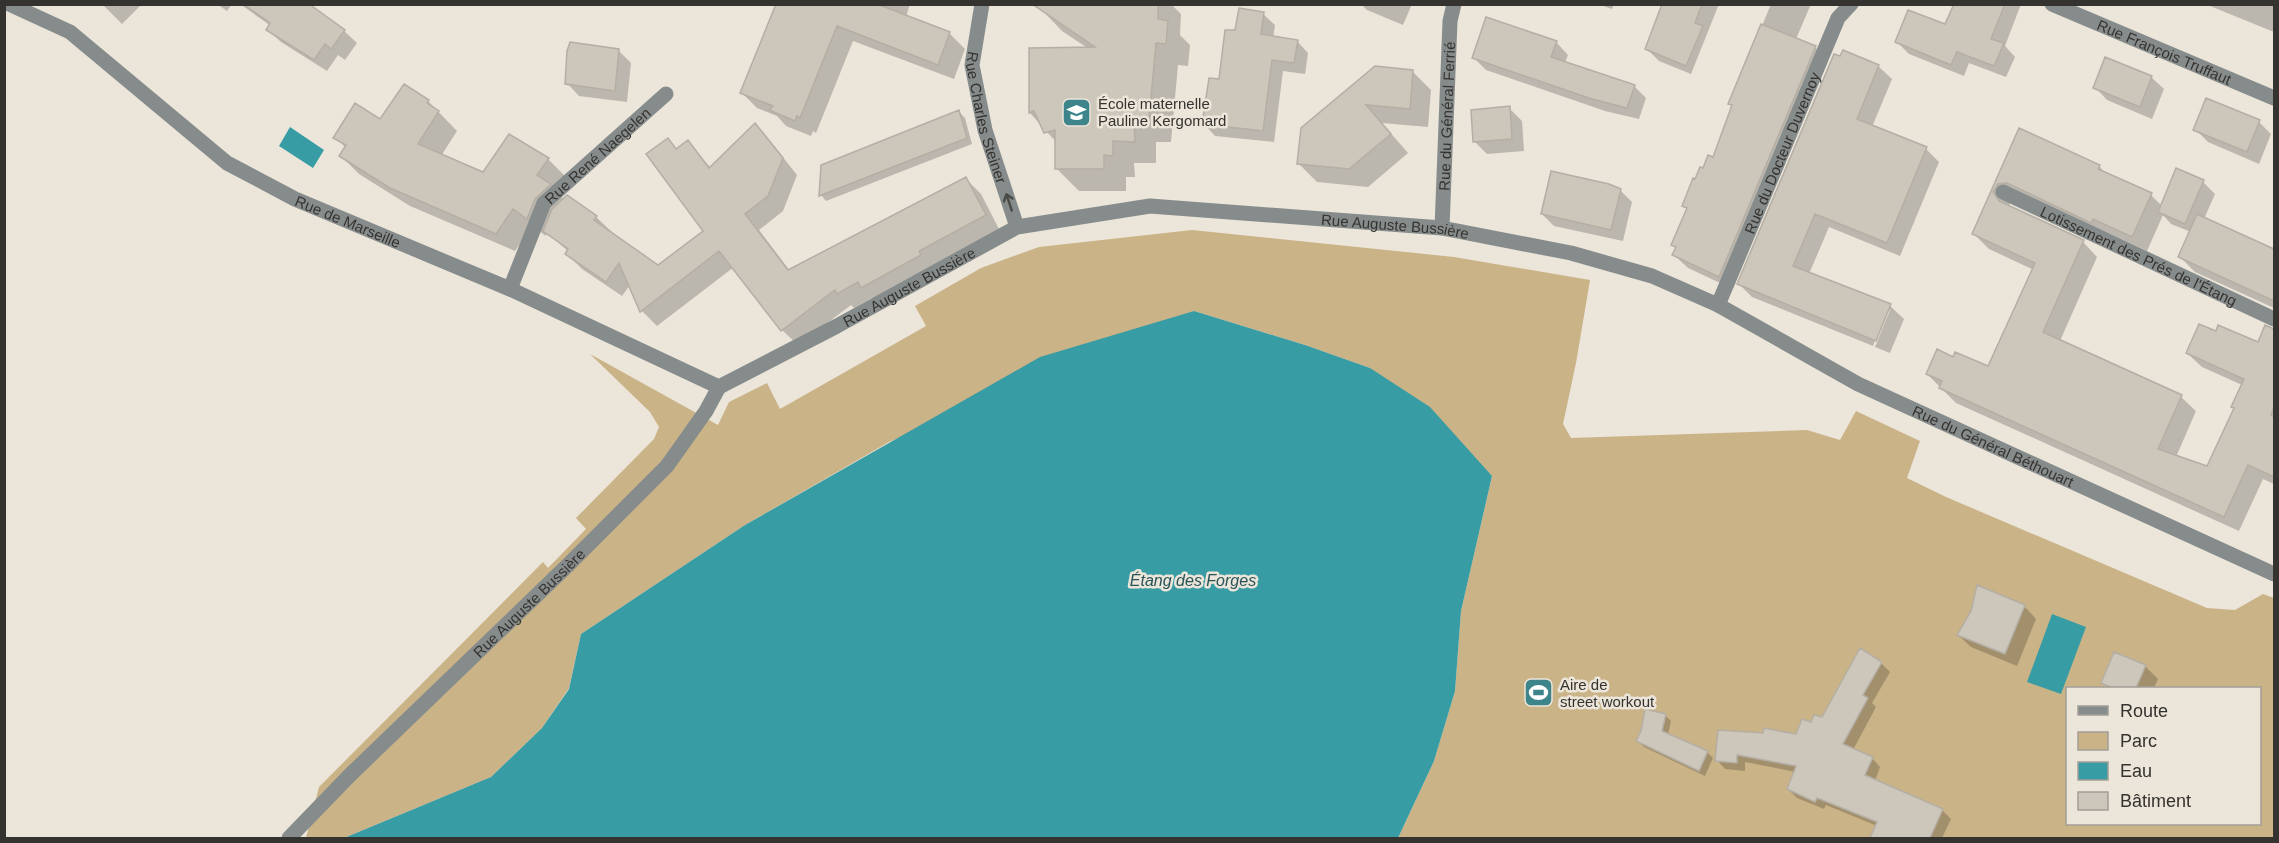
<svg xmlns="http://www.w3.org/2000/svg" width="2279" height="843" font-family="Helvetica,sans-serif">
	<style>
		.green { fill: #cbb388; fill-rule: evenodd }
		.water { fill: #379ca4 }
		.shadow { fill: #0003 }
		.building { fill: #ccc6bb; stroke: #b4aea4; stroke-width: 1.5 }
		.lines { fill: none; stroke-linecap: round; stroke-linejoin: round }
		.minor { stroke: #868c8c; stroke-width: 15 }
		.oneway { stroke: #494946 }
		.labels { text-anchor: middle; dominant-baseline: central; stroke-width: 5; stroke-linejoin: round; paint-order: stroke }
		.street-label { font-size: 15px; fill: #35332f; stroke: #ebe5da }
		.poi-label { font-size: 15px; fill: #35332f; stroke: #ebe5da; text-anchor: start }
		.water-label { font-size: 16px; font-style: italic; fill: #285458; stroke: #ebe5da }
	</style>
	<rect width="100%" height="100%" fill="#ebe5da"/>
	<path class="green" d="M1192,230L1454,257L1590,280L1576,363L1563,424L1571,438L1807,430L1840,440L1856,411L1920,441L1907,478L1946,497L2207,608L2235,610L2263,594L2274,598V838H1398L1434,761L1455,691L1461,611L1492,476L1370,368L1305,345L1194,311L889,442L745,525L581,634L569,688L542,728L491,777L344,838H306L319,787L543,562L548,568L586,529L576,518L654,439L659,427L650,412L590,354L718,425L729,402L767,383L780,409L926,326L915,306L981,268L1039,247ZM2068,688H2260V824H2068Z"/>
	<path class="water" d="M290,127L324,150L313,168L279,146Z
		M1194,311L1305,345L1370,368L1430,407L1492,476L1461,611L1455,691L1434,761L1398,838H344L491,777L542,728L569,689L581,634L745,525L1040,357Z
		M2052,614L2086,627L2061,694L2027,682Z"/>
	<path class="shadow" d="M102,4H142L122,24Z
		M217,4H232L227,11Z
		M240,4H306L344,31L357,43L345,60L338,55L327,71L281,42L268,30L271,26Z
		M777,4H910L906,17L949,33L965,49L954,79L853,41L816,133L813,131L811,136L786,126L777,116L757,108L741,92Z
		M1042,4H1171L1181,14L1180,35L1190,45L1188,66L1178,65L1171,142H1156V163H1134L1135,177H1126V191H1079L1057,169V143L1030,113V49H1089L1062,31L1040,8Z
		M1361,4H1412L1403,25L1367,10Z
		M1598,4H1614L1612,9Z
		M1664,4H1719L1691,74L1659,61L1647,49Z
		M1771,4H1811L1796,39L1815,47L1828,61L1733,289L1688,268L1674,255L1676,249L1672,245L1687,209L1684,205L1704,170L1713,159L1734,107L1730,103Z
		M1955,4H2021L2005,46L2015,57L2006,77L1969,63L1964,76L1909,54L1897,42L1946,26Z
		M2205,4H2274V32Z
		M1263,14L1275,25L1273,38L1297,41L1308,53L1305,74L1283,71L1274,142L1215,136L1204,124L1236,31Z
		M1556,42L1568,55L1565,63L1634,86L1646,98L1639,119L1605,111L1486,70L1474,58Z
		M618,50L631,63L627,102L579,96L567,83Z
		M1878,66L1892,79L1872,127L1926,149L1939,162L1900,256L1829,227L1809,274L1890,306L1904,319L1890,353L1875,347L1890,310H1887L1873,346L1752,297L1739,284Z
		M1412,71L1431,90L1428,127L1382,123L1408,153L1368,187L1317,182L1299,164L1302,128Z
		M2151,77L2164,89L2152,119L2107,100L2095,87Z
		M428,101L457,131L441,156L483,174L548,159L566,177L556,192L564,200L596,217L612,232L611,234L658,267L705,231L668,140L677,149L687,142L711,168L755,125L770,141L797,175L783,211L759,230L790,271L966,179L981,194L1000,231L877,302L872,298L854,308L851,305L798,345L782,330L734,267L657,326L642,311L630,285L622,296L582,269L567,254L568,251L547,233L546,236L532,226L515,251L410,206L359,174L341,156L346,148L335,137Z
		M1509,108L1522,121L1524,151L1487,154L1475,142Z
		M959,112L965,118L972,144L826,201L821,195Z
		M2259,122L2271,134L2259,164L2208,142L2195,129Z
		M2019,130L2099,166L2107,175L2151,195L2162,206L2203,182L2215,194L2204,219L2274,251V308L2195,272L2180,257L2191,232L2171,224L2163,215L2147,251L2108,233L2106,236L2013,198L2008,207L2083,242L2097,257L2060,341L2181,397L2196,411L2176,457L2207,468L2235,409L2242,385L2202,367L2187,353L2258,344L2266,327L2274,330V484L2263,479L2239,531L1956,403L1927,374L1954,359L1989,368L2034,270L1989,249L1974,234Z
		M1620,190L1632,202L1623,241L1554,226L1542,214Z
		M2024,606L2036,619L2017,666L1971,647L1958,635Z
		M1881,663L1890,672L1872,703L1876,707L1853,750L1872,758L1880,767L1875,781L1942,810L1951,819L1942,838H1874L1877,826L1826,805L1824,809L1797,798L1788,789L1796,772L1745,762V771L1725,769L1717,760L1797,735L1812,724L1822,719Z
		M2145,666L2158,679L2154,688H2108L2103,683Z
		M1665,715L1671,721L1668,735L1707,752L1713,758L1705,776L1644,747L1638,741Z"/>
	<path class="building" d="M243,4H309L345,30L331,49L325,44L314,60L266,30L270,23Z
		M776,4H877L950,32L938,65L837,26L800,118L797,116L795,121L769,110L773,106L740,93Z
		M1032,4H1158V19L1168,21L1166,44L1156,43L1149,120H1134L1135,142L1113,141V156L1104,155V169H1055V130L1044,133L1034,111L1029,113V48L1095,47Z
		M1662,4H1702L1695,23L1703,26L1686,66L1645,49Z
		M1954,4H2005L1991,39L2004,43L1994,66L1957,52L1951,65L1895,42L1908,10L1945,24Z
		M1239,8L1264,12L1261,34L1298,40L1294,63L1272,60L1263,131L1202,124L1209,78L1219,79L1225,30H1235Z
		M1486,17L1557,41L1551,57L1635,85L1627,108L1592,99L1472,58Z
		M1761,24L1816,46L1719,277L1672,255L1676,247L1671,245L1687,208L1682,206L1693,178L1695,179L1700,167L1703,168L1708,155L1713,157L1732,105L1728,104Z
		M570,42L619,49L615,91L565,84L567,51Z
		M1843,50L1879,65L1857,119L1927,147L1887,243L1815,214L1793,266L1891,304L1876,341L1737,284L1834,54L1840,56Z
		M2105,57L2152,76L2140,107L2093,88Z
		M1375,66L1413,70L1410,109L1366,105L1391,134L1349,169L1297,164L1301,128Z
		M404,84L429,100L427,103L439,111L418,144L483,172L509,134L549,158L537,175L551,184L535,199L527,219L513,209L496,234L390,188L339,156L346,145L333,138L355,103L380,119Z
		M2206,98L2260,120L2247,152L2193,130Z
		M1510,106L1512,139L1473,142L1471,110Z
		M959,110L967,138L819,196L821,165Z
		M755,123L783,158L768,196L745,214L788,270L966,177L986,215L919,251L921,255L861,288L858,282L837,294L835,290L781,331L719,251L640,312L619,263L606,282L565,254L568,249L543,231L552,209L567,195L597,216L594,220L658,265L703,231L646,154L668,138L676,149L688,140L709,168Z
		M2019,128L2100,165L2098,169L2152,193L2132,237L2093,219L2091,223L2007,183L1998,184L1993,192L1999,201L2084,240L2043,332L2182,395L2158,449L2207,466L2234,408L2231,407L2244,379L2186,353L2199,324L2216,331L2218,325L2258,342L2265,325L2274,329V407L2271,415L2274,417V477L2248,465L2224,517L1939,388L1942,381L1926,374L1937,349L1953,357L1955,352L1988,366L2035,263L1972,234Z
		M2176,168L2204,180L2185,224L2158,212Z
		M1551,171L1609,184L1621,189L1611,230L1541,214Z
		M2197,214L2274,249V301L2178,257Z
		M1977,585L2025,605L2005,654L1957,635L1971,611Z
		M1860,648L1882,662L1863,695L1868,698L1843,744L1873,757L1865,775L1943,809L1930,838H1870L1877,822L1817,798L1815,802L1787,789L1796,766L1737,755V763L1715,761L1718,730L1763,733L1764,728L1796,734L1802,719L1811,722L1814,715L1822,717Z
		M2114,652L2146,665L2136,688H2113L2101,683Z
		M1645,709L1666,714L1662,731L1708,751L1699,771L1636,741L1641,731Z"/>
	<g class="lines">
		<g class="minor">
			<path id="s1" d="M9,4L70,32L227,163L295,199L510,289L719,387"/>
			<path id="s2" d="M982,4L972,65L985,130L1017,227"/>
			<path id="s3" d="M2052,4L2274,98"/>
			<path id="s4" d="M2003,192L2274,319"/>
			<path id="s5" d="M1442,228L1450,21L1454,4"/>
			<path id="s6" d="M510,289L544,203L666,94"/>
			<path id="s7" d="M1718,305L1838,18L1851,4"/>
			<path id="s8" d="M289,838L350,775L568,565L667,466L706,411L719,387L837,326L1017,227L1150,206L1442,228L1571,253L1652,276L1718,305L1858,384L2274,574"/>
		</g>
	</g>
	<defs><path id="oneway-shaft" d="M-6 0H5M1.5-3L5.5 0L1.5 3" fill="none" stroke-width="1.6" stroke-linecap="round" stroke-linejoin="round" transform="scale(1.5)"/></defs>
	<use class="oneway" href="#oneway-shaft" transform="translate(1009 202) rotate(-108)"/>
	<defs>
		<symbol id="school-square" viewBox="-11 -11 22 22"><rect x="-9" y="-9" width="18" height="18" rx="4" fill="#3d858b" stroke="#ebe5da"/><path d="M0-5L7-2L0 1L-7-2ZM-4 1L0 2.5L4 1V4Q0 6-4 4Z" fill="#fff"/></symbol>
		<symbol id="stadium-square" viewBox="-11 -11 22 22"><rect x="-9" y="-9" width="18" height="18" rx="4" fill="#3d858b" stroke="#ebe5da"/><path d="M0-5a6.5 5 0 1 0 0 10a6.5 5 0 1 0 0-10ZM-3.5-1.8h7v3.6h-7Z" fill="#fff"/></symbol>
	</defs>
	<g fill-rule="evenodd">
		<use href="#school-square" x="1060" y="96" width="33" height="33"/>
		<use href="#stadium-square" x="1522" y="676" width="33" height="33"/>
	</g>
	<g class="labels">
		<g class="street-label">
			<text stroke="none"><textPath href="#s3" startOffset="122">Rue François Truffaut</textPath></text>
			<text stroke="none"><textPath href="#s5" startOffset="112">Rue du Général Ferrié</textPath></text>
			<text stroke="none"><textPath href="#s2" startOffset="116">Rue Charles Steiner</textPath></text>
			<text stroke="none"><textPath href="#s7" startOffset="165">Rue du Docteur Duvernoy</textPath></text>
			<text stroke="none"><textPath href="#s6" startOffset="164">Rue René Naegelen</textPath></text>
			<text stroke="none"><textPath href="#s1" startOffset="406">Rue de Marseille</textPath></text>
			<text stroke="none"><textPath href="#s8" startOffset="1344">Rue Auguste Bussière</textPath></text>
			<text stroke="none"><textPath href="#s4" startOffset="150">Lotissement des Prés de l'Étang</textPath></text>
			<text stroke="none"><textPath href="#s8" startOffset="840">Rue Auguste Bussière</textPath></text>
			<text stroke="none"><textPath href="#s8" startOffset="1988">Rue du Général Béthouart</textPath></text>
			<text stroke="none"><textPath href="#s8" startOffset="336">Rue Auguste Bussière</textPath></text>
		</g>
		<g class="poi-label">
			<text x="1098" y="103">École maternelle<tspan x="1098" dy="17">Pauline Kergomard</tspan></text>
			<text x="1560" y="684">Aire de<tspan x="1560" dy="17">street workout</tspan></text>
		</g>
		<g class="water-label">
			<text x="1193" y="580">Étang des Forges</text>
		</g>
	</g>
	<rect width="2279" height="843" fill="none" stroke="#35332f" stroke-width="12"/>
	<rect x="2066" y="687" width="195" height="138" fill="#ebe5da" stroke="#a29e96" stroke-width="1.5"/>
	<rect x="2078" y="706" width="30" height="9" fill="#868c8c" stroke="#a29e96" stroke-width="1.5"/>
	<text x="2120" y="717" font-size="18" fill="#35332f">Route</text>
	<rect x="2078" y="732" width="30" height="18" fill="#cbb388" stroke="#a29e96" stroke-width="1.5"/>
	<text x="2120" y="747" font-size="18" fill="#35332f">Parc</text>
	<rect x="2078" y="762" width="30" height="18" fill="#379ca4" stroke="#a29e96" stroke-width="1.5"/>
	<text x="2120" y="777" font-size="18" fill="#35332f">Eau</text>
	<rect x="2078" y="792" width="30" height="18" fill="#ccc6bb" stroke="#a29e96" stroke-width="1.5"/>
	<text x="2120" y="807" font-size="18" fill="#35332f">Bâtiment</text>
</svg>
